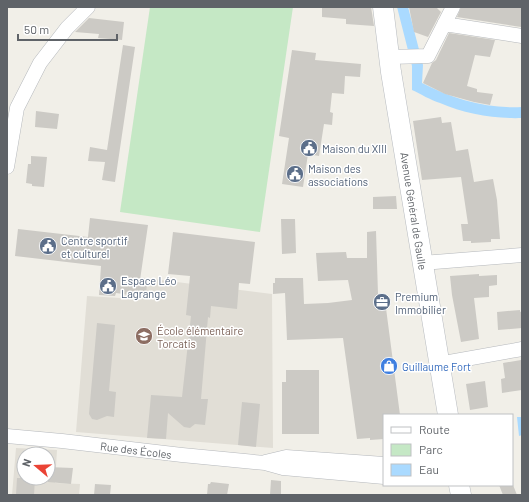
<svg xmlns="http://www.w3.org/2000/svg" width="529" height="502" font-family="Barlow,sans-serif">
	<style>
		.education { fill: #e1ded6; fill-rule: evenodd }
		.green { fill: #c5e8c5 }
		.water { fill: #aadaff }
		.building { fill: #cccac5 }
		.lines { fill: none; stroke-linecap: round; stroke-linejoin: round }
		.minor-casing { stroke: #b5b8bc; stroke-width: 15 }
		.secondary-casing { stroke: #b6babf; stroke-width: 21 }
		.minor { stroke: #fff; stroke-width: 14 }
		.secondary { stroke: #fff; stroke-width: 20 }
		.labels { text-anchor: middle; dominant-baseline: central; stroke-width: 3; stroke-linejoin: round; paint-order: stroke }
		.service-label { font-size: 11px; fill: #4e5e75; stroke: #fff; text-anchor: start }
		.street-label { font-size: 11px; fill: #5f6368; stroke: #fff }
		.education-label { font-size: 11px; fill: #785e54; stroke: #fff; text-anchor: start }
		.shop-label { font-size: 11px; fill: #366cbe; stroke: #fff; text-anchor: start }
	</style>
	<rect width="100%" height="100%" fill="#f1efe8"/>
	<path class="education" d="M129,276L272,294L273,448L76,432L87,296L120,298Z
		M16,448L57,450L55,483L80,484L79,495H12ZM24,454H48V478H24Z"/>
	<path class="green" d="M150,7H293L260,232L120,212Z"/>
	<path class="water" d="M397,7H408L423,65L422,83C453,99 487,109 522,107V118C495,119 465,114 440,103C430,100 421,94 412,90V66Z
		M517,417H522V435L519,436Z"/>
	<path class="building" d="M322,7H371L374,26L346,24V19L322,17Z
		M409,7H436L441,12L428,37L414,32Z
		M461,7H522V25L521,27L457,17Z
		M89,18L124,22L122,40L98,38L99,34L75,32Z
		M449,33L495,40L490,57L475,55L467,86L477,89V92L493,94L490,105L474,102L445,94L423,83L432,63L436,60Z
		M123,45L135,47L115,182L102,180L105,162L88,161L90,147L107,150Z
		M292,50L316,53L315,60L361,64L360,77L345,76L344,94L332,93L330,112L333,113L332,125L324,124L319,156L308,154L303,187L282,184L289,138L279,136Z
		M36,111L59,114L57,129L35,127Z
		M441,117L442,123L451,122L456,151L468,149L474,182L493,179L497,200L500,239H491V242L471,243V241H463L461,224H468L461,177L422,180L413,121Z
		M31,156L47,157L44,187L32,186V184L26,183L28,164H31Z
		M396,196L397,209H373V197Z
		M90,218L148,225L140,280L147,281L146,297L116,293L115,296L99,295L101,266L15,256L18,229L88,237Z
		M281,219H295L296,253L282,254Z
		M376,231L378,294L384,293L400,415H384V439L370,440V438L357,439L343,338L287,340L285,293L273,294V283H275V278H303L304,304L328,303L352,300L348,280L318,281L316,253L346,252L347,258H367V232Z
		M173,232L255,242L250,284L239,283L237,309L211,306L210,318L208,317L201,399H208L205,425L195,424L190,428L184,427L168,413L166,439L147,438L151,395L182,397L191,316L186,315L190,276L168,274Z
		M479,274V276L497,275V285L489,286V297L474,298L479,339L461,342L452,295L450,276Z
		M520,310V312L522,311V328L498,330L497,312Z
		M97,323L115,325L109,391L116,392L114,417L107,416L97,420L92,419L89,414Z
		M521,360L522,390L502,393L501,379L505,378L503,363Z
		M286,370H319V434H282V382H286Z
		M485,381L488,407L470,410L466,384Z
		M242,402L260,404L256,447L238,445Z
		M48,467L73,468L71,484L48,482Z
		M17,478H35L34,495H16Z
		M271,480L281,481V495H270Z
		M211,482L229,484L227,495H207L208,484H210Z
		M95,484L111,485L110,495H94Z
		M499,485H513L517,495H503Z"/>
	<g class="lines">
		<defs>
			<path id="minor" d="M444,24L522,36
				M389,57L428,56L453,7
				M7,167L17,108L40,63L67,28L88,7
				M422,263L522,255
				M438,364L522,349
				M7,436L62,441L182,455L265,463L283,468L384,477
				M265,462L286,457L384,464"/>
			<path id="secondary" d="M383,7L391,72L448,415
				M459,485L461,495"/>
		</defs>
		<use href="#minor" class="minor-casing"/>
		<use href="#secondary" class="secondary-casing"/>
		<use href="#minor" class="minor"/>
		<use href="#secondary" class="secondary"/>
	</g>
	<defs>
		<symbol id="civic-disc" viewBox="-11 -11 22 22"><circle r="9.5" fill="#5c6f8a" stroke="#fff"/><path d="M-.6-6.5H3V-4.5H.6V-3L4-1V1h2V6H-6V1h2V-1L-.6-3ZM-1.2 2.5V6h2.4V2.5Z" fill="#fff"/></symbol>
		<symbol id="office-disc" viewBox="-11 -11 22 22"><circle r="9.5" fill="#5c6f8a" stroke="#fff"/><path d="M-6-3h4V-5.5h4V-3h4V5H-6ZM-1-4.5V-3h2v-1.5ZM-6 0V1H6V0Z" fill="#fff"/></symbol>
		<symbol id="school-disc" viewBox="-11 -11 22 22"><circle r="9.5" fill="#8d6e63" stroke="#fff"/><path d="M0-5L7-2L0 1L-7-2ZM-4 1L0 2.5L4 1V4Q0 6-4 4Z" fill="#fff"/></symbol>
		<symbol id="shop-disc" viewBox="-11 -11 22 22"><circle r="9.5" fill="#3f7fe0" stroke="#fff"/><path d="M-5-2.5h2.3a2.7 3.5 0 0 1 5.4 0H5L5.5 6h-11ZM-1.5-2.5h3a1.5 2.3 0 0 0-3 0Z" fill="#fff"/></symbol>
	</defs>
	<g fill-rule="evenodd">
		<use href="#civic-disc" x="299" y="138" width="20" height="20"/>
		<use href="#civic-disc" x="285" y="164" width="20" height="20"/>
		<use href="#civic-disc" x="38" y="236" width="20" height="20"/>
		<use href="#civic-disc" x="98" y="276" width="20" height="20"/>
		<use href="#office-disc" x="372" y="292" width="20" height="20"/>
		<use href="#school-disc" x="134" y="326" width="20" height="20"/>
		<use href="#shop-disc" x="379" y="356" width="20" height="20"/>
	</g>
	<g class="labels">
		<g class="service-label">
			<text x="322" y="148">Maison du XIII</text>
			<text x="308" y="168">Maison des<tspan x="308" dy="13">associations</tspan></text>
			<text x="61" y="240">Centre sportif<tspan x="61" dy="13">et culturel</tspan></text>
			<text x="121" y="280">Espace Léo<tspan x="121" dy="13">Lagrange</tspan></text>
			<text x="395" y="296">Premium<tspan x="395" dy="13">Immobilier</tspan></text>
		</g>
		<g class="street-label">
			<text transform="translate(414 211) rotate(81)">Avenue Général de Gaulle</text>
			<text transform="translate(136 450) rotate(7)">Rue des Écoles</text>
		</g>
		<g class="education-label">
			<text x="157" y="330">École élémentaire<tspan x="157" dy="13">Torcatis</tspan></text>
		</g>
		<g class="shop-label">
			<text x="402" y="366">Guillaume Fort</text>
		</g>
	</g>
	<rect width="529" height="502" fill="none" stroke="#5f6368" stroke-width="16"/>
	<rect x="383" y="414" width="130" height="72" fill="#ffffff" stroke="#bfc1c3"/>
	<rect x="391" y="427" width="20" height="6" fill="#ffffff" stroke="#bfc1c3"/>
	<text x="419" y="434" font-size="12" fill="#5f6368">Route</text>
	<rect x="391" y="444" width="20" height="12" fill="#c5e8c5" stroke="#bfc1c3"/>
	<text x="419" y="454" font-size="12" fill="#5f6368">Parc</text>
	<rect x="391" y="464" width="20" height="12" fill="#aadaff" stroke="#bfc1c3"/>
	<text x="419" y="474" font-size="12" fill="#5f6368">Eau</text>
	<g transform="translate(36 466) rotate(289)"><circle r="19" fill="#ffffff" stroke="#bfc1c3"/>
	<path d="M0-3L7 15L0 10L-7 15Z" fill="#ea4335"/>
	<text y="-6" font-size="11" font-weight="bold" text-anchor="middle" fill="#5f6368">N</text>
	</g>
	<path d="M18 34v6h99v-6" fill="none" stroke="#5f6368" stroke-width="2"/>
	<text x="24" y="34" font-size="12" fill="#5f6368" stroke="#ffffff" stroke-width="3" paint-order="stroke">50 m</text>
</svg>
